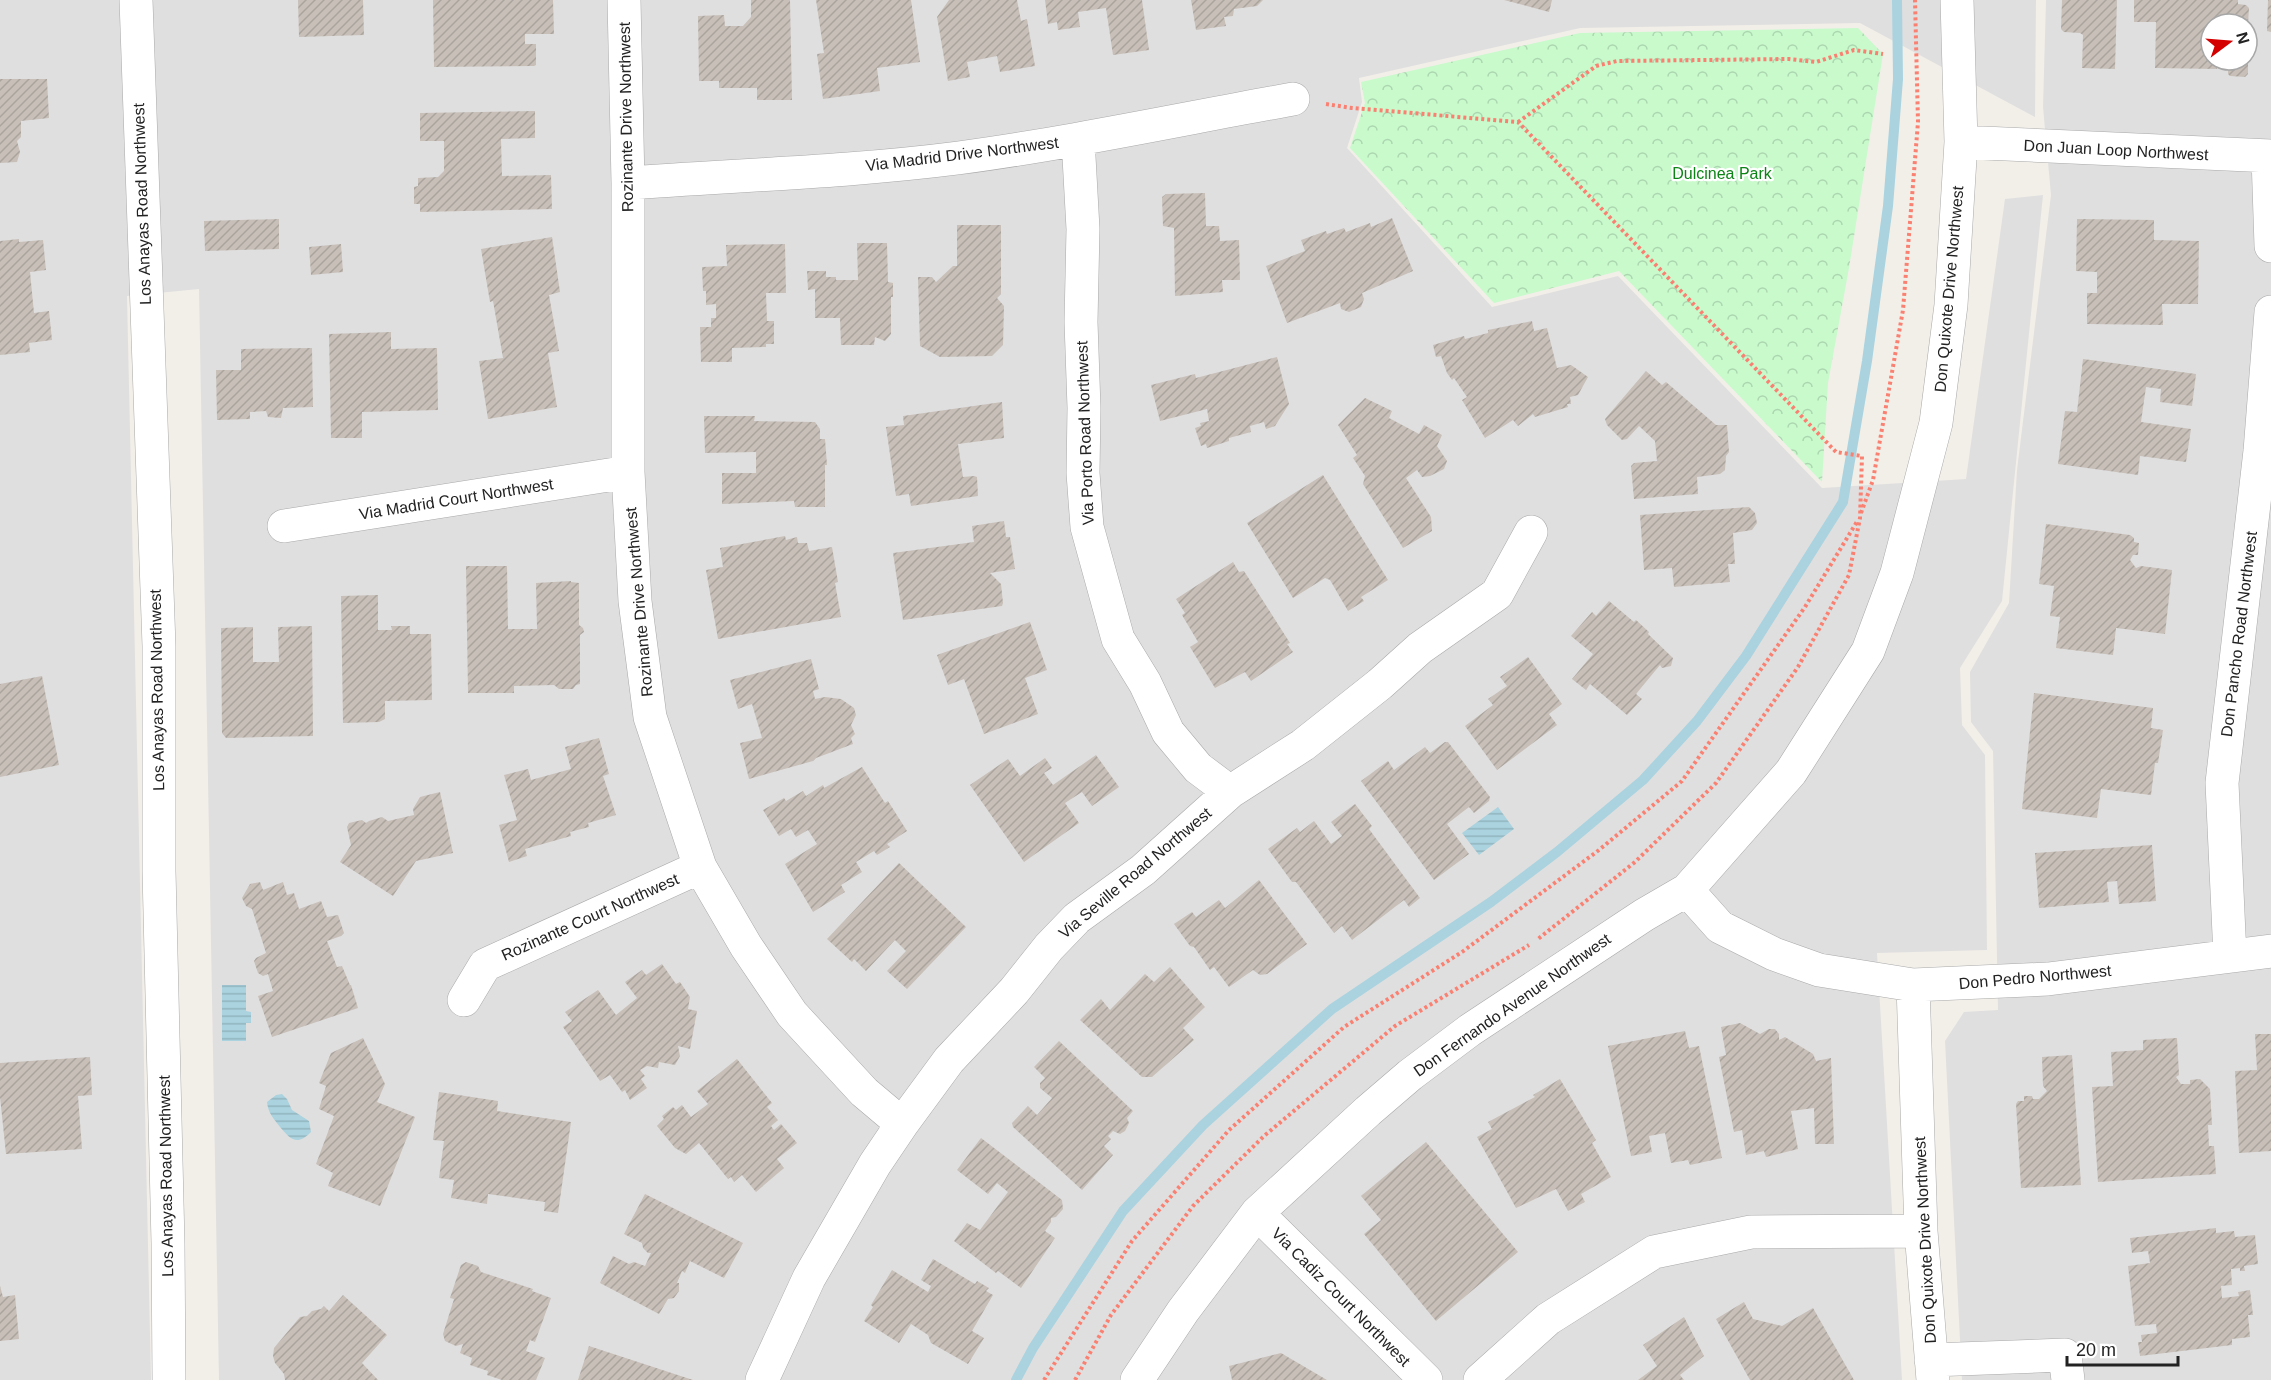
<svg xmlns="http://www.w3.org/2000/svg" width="2271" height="1380" font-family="Arial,sans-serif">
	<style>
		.residential { fill: #e0dfdf; fill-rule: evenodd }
		.park { fill: url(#park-crowns) }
		.water { fill: url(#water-rules) }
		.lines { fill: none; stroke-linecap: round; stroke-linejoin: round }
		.stream { stroke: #aad3df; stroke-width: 10 }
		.building { fill: url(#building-hatch) }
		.minor-casing { stroke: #a9a9a9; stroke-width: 34 }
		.path { stroke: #fa8072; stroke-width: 4; stroke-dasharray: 3 3; stroke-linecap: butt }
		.minor { stroke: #fff; stroke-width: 33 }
		.labels { text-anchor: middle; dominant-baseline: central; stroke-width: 4.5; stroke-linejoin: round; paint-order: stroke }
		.street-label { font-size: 16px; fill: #222; stroke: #fff }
		.park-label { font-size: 16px; fill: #0c8416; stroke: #fff }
	</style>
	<defs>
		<pattern id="park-crowns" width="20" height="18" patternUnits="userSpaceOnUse" patternTransform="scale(1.5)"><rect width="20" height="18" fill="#c8facc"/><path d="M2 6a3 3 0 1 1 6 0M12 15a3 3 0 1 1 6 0" fill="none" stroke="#acd6af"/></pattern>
		<pattern id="water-rules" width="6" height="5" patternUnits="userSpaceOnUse" patternTransform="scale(1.5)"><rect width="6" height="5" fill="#aad3df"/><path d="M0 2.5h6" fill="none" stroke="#92b5bf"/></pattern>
		<pattern id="building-hatch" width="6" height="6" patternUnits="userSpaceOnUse" patternTransform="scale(1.5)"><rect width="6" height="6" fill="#c7bfb8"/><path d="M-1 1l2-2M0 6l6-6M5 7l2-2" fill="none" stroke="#aba49e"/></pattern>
	</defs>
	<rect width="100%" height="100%" fill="#f2efe9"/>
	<path class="residential" d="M0,0H2036L2035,117L1860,23L1580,28L1359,78L1362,102L1347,148L1492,307L1618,276L1822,488L1966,479L2005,199L2043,195L2002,601L1960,668L1962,725L1985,755L1987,950L1877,953L1902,1380H219L199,289L127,296L151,1380H0Z
		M2046,0H2271V1380H1962L1945,1041L1964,1012L1998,1010L1993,751L1971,722L1970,672L2009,603L2017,470L2051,195L2043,107ZM2211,24H2247V60H2211Z"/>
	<path class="park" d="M1858,28L1883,54L1849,268L1828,383L1822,482L1619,271L1494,303L1350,148L1365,103L1361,82L1580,33Z"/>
	<path class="water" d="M1498,807L1514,829L1479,855L1462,833Z
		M222,985H246V1011L251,1012V1023H246V1041H222Z
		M282,1094L287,1099L292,1110L309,1121L311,1132C297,1146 291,1140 280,1127C274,1119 268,1113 267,1102L276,1095Z"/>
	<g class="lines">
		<path class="stream" d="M1016,1380L1033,1348L1123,1211L1203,1125L1332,1009L1491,902L1557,852L1643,780L1697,721L1746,656L1843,502L1867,361L1888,206L1898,79L1897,0"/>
	</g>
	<path class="building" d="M298,0H363L364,35L299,37Z
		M433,0H553L554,34H525V44H536V65L534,66L434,67Z
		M751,0H790L792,100H757V88H719V81H699L698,16L724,15L725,26H743L751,17Z
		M816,0H911L920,62L877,68L880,91L823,99L817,54L824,53Z
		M949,0H1017L1021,21L1027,19L1035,66L1000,72L997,56L967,62L970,77L948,81L937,17Z
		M1045,0H1142L1149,50L1113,55L1106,8L1078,12L1080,27L1058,30L1057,22L1048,24Z
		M1191,0H1263L1257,6L1234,9L1233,16L1224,17L1226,26L1196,30Z
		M1504,0H1552L1549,12Z
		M2062,0H2117L2115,69L2082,68L2083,35L2080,33L2064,32L2061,29Z
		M2134,0H2238V4L2246,5L2249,8L2248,24H2211V60H2217V69L2155,68L2156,22H2134Z
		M2268,0H2271V32L2267,31Z
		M2228,60H2248V74L2245,77L2230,76L2228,74Z
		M0,79H47L49,118L21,121V137L17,141L20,152L17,162L0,163Z
		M535,111V138L501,139L502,176L551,175L552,209L420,212V204H414V187L418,186V178L438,177L444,171V141H420V113Z
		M1205,193L1206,226H1219L1220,241L1239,240L1240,280H1222L1223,292L1175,296L1174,228L1163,226L1162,197L1166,194Z
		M1392,218L1413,271L1362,293L1364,299L1361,307L1349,312L1341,309L1340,303L1287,323L1266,266L1305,251L1301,240L1326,231L1327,234L1344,228L1346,232L1370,223L1371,227Z
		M279,219V249L205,251L204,221Z
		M2077,219L2154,220V240L2199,241L2198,304H2162L2163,325L2087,324V293H2097V272L2076,271Z
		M957,225H1001V294L997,298L1004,306L1003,345L992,356L940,357L920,346L918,277H932L936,282L953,266H957Z
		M552,237L560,292L549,295L559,351L548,353L557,407L488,419L479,361L503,358L493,301L490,302L481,249Z
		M19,239V242L43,240L46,270L30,272L34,313L49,311L52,340L29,343L30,352L0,355V241Z
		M857,243H887L888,282L893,283V297H891V334L885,341L875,337L874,345H841L840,318H815V289L808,290L807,271H826V277H836V280H858Z
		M341,244L343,272L311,275L309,247Z
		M785,244L786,293H766L767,321H774V344H766V347L732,348V362H701L700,327H711V318H716V304L706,305V291H703L702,267L727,266L726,245Z
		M1532,321L1534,331L1547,328L1557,368L1571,365L1588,377L1578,395L1570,397L1571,404H1567L1568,407L1535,417L1533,414L1518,426L1513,420L1485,438L1462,400L1467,397L1454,378L1452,380L1447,373L1441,356L1436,357L1433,345L1464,336L1465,339L1488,333V330Z
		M391,332V349L437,348L438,410L362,412V438H331L329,334Z
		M312,348L313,407L283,408L281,418L268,417L266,411L250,412V419L217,420L216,370H241V349Z
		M1277,357L1289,404L1275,426L1266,429L1264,422L1250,426L1251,432L1229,438V441L1207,448L1206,444L1201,446L1195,428L1201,426L1200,423L1209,421L1207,409L1160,421L1151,385L1195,374L1196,378Z
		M2083,359L2196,374L2192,406L2160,402L2161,389L2146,387L2141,422L2191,429L2186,462L2140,456L2138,475L2058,464L2065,411L2077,412Z
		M1646,371L1662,385L1666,382L1716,425H1727L1729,452L1726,456L1725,470L1720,474L1697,477L1698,494L1634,499L1631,466L1634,463L1657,461L1655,441L1639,426L1627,439L1622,440L1607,425L1605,419Z
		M1365,398L1392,411L1389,418L1419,434L1424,425L1442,435L1437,446L1447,461L1444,469L1430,476L1422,477L1417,470L1406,478L1431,517L1432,531L1403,548L1363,484L1365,476L1353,458L1357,455L1338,425Z
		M1002,402L1004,438L958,444L963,477L974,476L977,477L978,496L911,506L909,494L896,496L886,427L904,425L903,416Z
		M704,416H755L754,421L815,422L820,429V439H825L827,465H825V507H795L794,501L722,504V473H756V452L705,453Z
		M1323,475L1388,580L1361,597L1364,601L1348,611L1330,580L1325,578L1293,598L1247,523Z
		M1749,507L1755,513L1757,523L1752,530L1733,533L1735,564H1728L1730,582L1674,587L1672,568L1644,570L1640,515Z
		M1004,521L1006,537H1010L1015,569L990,573L1001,584L1003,603L1002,606L903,620L893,553L974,542L972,526Z
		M2046,524L2130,535L2134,538V542L2139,543L2138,555H2133L2130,560L2136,568L2141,566L2172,570L2165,634L2116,628L2113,655L2056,648L2060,617L2050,616L2054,586L2039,584Z
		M785,536L786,540L797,537L798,543H807L809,551L832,547L838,582L835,583L841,617L718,639L706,570L723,567L720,548Z
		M1233,562L1239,572L1244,571L1290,643L1287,644L1293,652L1251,681L1245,672L1215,688L1190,647L1198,642L1182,615L1185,613L1176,599Z
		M466,566H507L508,629H537L536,583L571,581V582L579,583V625L583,628L584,632L580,635V684L576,685L573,689H559L554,685L514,686V693H468Z
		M378,595V630H392L391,626H410V634H431L432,700L385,701V719L379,722L343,723L341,596Z
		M1609,601L1634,622L1636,620L1649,632L1648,634L1673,658L1671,666L1662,668L1660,665L1636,694L1642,699L1627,715L1590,684L1586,690L1572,679L1593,654L1571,636L1592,612L1596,616Z
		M1030,622L1047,670L1025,678L1038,714L984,734L964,679L948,685L937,655Z
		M312,626L313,736L226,738L222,733L221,628L253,627V662H279L278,627Z
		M1528,657L1562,704L1549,714L1557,725L1497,770L1465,726L1493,705L1488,699L1507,686L1500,677Z
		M811,659L819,689L813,691L815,699L825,697L841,699L854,708L856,715L851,725L855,734L851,738L853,744L816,758L813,761L749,779L740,743L762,738L752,704L738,709L730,680Z
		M42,676L59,765L0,777V684Z
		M2034,693L2153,708L2151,728L2163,730L2158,763H2155L2151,795L2101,789L2097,818L2022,809Z
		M599,738L609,774L603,776L616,815L588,823L589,827L570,832L571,836L525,849L527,856L509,862L499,825L517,820L504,775L528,769L531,780L571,769L565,747Z
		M1445,742H1448L1490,797L1489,801L1474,813L1469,807L1447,824L1469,854L1434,880L1361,781L1388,761L1394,770L1425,747L1430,753Z
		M1096,755L1119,787L1092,806L1082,792L1065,803L1079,823L1024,862L970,785L1008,759L1020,776L1045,758L1052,768L1044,773L1053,785Z
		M862,767L885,803L888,801L907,831L887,844L890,847L877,855L874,851L856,862L862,872L841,885L845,892L813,912L785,864L817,844L808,830L796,837L791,829L779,836L763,810L784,798L786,801L803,791L806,796L823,785L824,788Z
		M440,792L453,853L416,861L393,896L340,862L351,845L347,827L349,823L362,820L366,823L369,821L382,817L388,821L414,815L413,809L420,797Z
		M1355,804L1372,826L1369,829L1420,898L1409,907L1404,900L1352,940L1342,926L1334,933L1296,882H1292L1268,849L1297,828L1300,832L1314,821L1331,844L1342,836L1331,822Z
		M2152,845L2156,901L2119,904L2117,881L2107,882L2109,902L2039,908L2035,853Z
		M899,863L966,927L907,989L887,971L906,951L895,940L866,971L854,959L852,962L827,939Z
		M1259,880L1307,944L1267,974L1260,975L1253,970L1229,987L1214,967L1210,970L1194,947L1190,946L1174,924L1192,912L1196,917L1219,900L1225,908Z
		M260,882L263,890L283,882L287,895L294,893L299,909L321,901L327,917L338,915L344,933L341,936L327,941L337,967L342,966L350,985H351L358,1008L272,1037L258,996L273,991L268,974L263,976L258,973L254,961L256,958L266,953L252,909L246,906L242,898L250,884Z
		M662,964L676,984L680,982L690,997L688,1009L697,1011L690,1049L678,1046L680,1056L675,1065L659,1062L658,1068L647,1066L640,1070L645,1076L641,1079L647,1088L630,1100L625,1090L622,1092L610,1075L600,1081L563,1027L572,1021L565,1012L598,990L616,1015L637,998L625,982L642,970L646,975Z
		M1170,967L1205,1007L1183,1028L1194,1040L1152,1077H1142L1080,1020L1101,999L1110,1010L1145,974L1154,982Z
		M1740,1023L1760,1034L1769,1029H1775L1779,1034V1040L1785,1037L1813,1054L1816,1061L1831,1058L1834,1144H1815L1814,1108L1791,1111L1798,1149L1766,1157L1764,1151L1746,1155L1742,1130L1734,1132L1719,1057L1726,1055L1721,1027Z
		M1685,1031L1689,1048L1699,1046L1722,1158L1690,1165L1688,1160L1671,1163L1665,1133L1649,1136L1652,1152L1631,1156L1608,1046Z
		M2255,1034H2271V1151L2239,1153L2235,1071L2257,1070Z
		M363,1038L385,1084L377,1102L415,1117L380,1206L328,1186L333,1173L316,1164L334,1116L319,1109L326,1086L319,1083L331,1053Z
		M2177,1038L2179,1075L2176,1077L2181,1084H2190V1080L2200,1079L2210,1089L2212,1125H2208L2209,1146H2214L2216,1174L2098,1182L2092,1087L2113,1086L2111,1052L2143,1050V1040Z
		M1059,1041L1133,1111L1127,1118L1129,1123L1125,1131L1120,1134L1113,1131L1108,1136L1111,1139L1104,1146L1113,1155L1082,1190L1013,1127L1012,1123L1028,1106L1037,1115L1052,1098L1040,1088V1083L1045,1078L1034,1067Z
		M2072,1055L2081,1185L2021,1188L2016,1104L2018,1101H2024V1096H2032L2033,1099H2039L2047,1091L2043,1086L2042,1057Z
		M90,1057L92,1095L78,1096L82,1149L6,1154L0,1097V1063Z
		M737,1059L772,1103L767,1107L778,1120L771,1126L774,1130L781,1124L797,1143L777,1159L784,1168L756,1192L742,1175L734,1182L731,1177L728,1179L699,1143L686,1154L675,1148L657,1126L664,1119L662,1116L673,1107L676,1110L682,1105L691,1117L708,1104L697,1091Z
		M1560,1079L1596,1140L1592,1143L1611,1177L1581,1194L1585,1202L1568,1211L1556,1189L1516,1208L1477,1137L1492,1129L1488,1122L1535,1097L1533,1095Z
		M439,1092L498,1101L497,1111L571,1122L558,1213L544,1211L545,1202L488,1194L487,1204L451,1198L454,1180L439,1178L444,1141L433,1140Z
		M981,1138L1062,1200L1063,1209L1056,1217L1051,1218V1222L1045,1231L1055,1238L1021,1288L998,1271L996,1273L954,1241L967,1223L980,1230L1008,1192L997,1183L988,1194L957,1170Z
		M1426,1142L1518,1252L1436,1321L1364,1234L1381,1220L1361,1196Z
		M645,1194L743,1243L724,1278L690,1261L685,1273L682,1271L677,1283H679V1291L674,1298L668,1299L659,1314L600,1283L613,1256L629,1264L634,1262L645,1266L651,1253H648L643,1248L642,1243L624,1234Z
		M2216,1228V1233L2234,1231L2235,1237L2255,1235L2258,1264L2244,1266L2245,1271H2240V1268L2231,1269L2232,1285L2221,1286L2222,1298L2239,1296L2238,1292L2250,1290L2253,1315H2248L2250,1337L2232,1339V1345L2140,1356L2138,1342H2142L2141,1335L2157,1333L2156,1324L2135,1326L2128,1266L2150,1263L2148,1251L2132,1253L2130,1238Z
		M933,1259L975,1284L977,1281L989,1288L986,1291L993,1295L972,1331L984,1338L968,1364L931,1343L928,1335L911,1324L899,1343L864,1321L873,1307L871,1305L892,1270L928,1292L931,1286L921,1280Z
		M466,1262L478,1266L481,1272L533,1289L532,1291L551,1298L535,1342L530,1340L526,1351L545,1358L536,1380H502L487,1375L488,1371L470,1365L472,1358L460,1353L463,1344L456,1346L445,1341L443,1334L454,1299L450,1298L461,1265Z
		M0,1286L3,1297L15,1295L19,1339L0,1341Z
		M343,1295L387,1335L362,1363L378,1380H285L284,1374L275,1363L273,1356L274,1348L300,1317L307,1316L312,1311L321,1309L324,1306L329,1311Z
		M1744,1302L1753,1319L1782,1326L1813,1308L1854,1380H1750L1716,1319Z
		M1684,1317L1704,1356L1680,1375L1684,1380H1638L1657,1366L1643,1345Z
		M589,1346L693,1380H578Z
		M1281,1353L1327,1380H1232L1229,1366Z"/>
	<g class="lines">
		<defs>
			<path id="minor" d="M136,0L159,646V871L168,1243L169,1380
				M624,0L628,183V472L635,601L650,717L700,867L746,946L792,1014L864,1092L902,1124
				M1078,139L1083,229L1081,322L1084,408L1083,473L1087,527L1118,639L1145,683L1168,732L1198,768L1230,792
				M1961,142L2271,156
				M2268,157L2271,246
				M628,183C738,175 849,172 958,158C1070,143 1182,119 1293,99
				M284,526L628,472
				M1687,890L1720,927L1774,954L1819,970L1913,985L2048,979L2271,951
				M2230,956L2222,783L2260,451L2271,312
				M1913,985L1921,1231L1933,1380
				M464,1000L485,965L700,867
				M1257,1213L1426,1380
				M1931,1360L2065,1355L2068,1380
				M762,1380L809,1278L875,1164L902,1124L949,1060L1014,991L1049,947L1077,918L1143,870L1230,792L1303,745L1380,684L1420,648L1497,594L1531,532
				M1137,1380L1183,1311L1257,1213L1368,1111L1410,1075L1470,1030L1644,915L1687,890L1791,772L1868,651L1897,573L1936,423L1951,305L1961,142L1957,0
				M1480,1380L1548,1319L1654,1252L1751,1232L1921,1231"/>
		</defs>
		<use href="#minor" class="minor-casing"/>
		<path class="path" d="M1326,104L1352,108L1518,122L1836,452L1862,456L1860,518L1849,575L1798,667L1716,783L1635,862L1538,939
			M1518,122L1596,66L1617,61L1789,59L1816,62L1854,50L1883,54
			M1861,513L1873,480L1903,310L1918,122L1915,0
			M1044,1380L1132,1241L1229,1130L1344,1027L1462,952L1599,850L1682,781L1805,607L1858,520
			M1075,1380L1111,1315L1193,1206L1264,1136L1395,1026L1529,945"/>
		<use href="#minor" class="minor"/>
	</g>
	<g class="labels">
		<g class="street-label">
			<text transform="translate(626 117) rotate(-91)">Rozinante Drive Northwest</text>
			<text transform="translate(2116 150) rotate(3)">Don Juan Loop Northwest</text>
			<text transform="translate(962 154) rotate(-7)">Via Madrid Drive Northwest</text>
			<text transform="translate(142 204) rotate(-92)">Los Anayas Road Northwest</text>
			<text transform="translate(1949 289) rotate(-85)">Don Quixote Drive Northwest</text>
			<text transform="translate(1085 433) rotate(-92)">Via Porto Road Northwest</text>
			<text transform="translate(456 499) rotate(-9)">Via Madrid Court Northwest</text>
			<text transform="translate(639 602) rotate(-95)">Rozinante Drive Northwest</text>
			<text transform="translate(2239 634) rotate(-83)">Don Pancho Road Northwest</text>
			<text transform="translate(157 690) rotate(-91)">Los Anayas Road Northwest</text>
			<text transform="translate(1135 873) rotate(-40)">Via Seville Road Northwest</text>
			<text transform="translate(590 917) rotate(-24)">Rozinante Court Northwest</text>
			<text transform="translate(2035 977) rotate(-5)">Don Pedro Northwest</text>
			<text transform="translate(1512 1005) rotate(-35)">Don Fernando Avenue Northwest</text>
			<text transform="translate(166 1176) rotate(-91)">Los Anayas Road Northwest</text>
			<text transform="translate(1925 1240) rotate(-93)">Don Quixote Drive Northwest</text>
			<text transform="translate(1341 1297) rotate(45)">Via Cadiz Court Northwest</text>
		</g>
		<g class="park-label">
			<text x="1722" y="173">Dulcinea Park</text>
		</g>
	</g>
	<g transform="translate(2229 42) rotate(74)"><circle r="28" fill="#ffffff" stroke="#a7a7a7" stroke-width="1.5"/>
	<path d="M0-4.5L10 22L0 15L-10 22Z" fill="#d40000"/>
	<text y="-9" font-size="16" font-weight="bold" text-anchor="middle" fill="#222222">N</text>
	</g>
	<path d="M2067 1356v9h111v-9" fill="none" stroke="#222222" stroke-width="3"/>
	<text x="2076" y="1356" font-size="18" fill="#222222" stroke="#ffffff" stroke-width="4.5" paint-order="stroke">20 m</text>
</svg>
